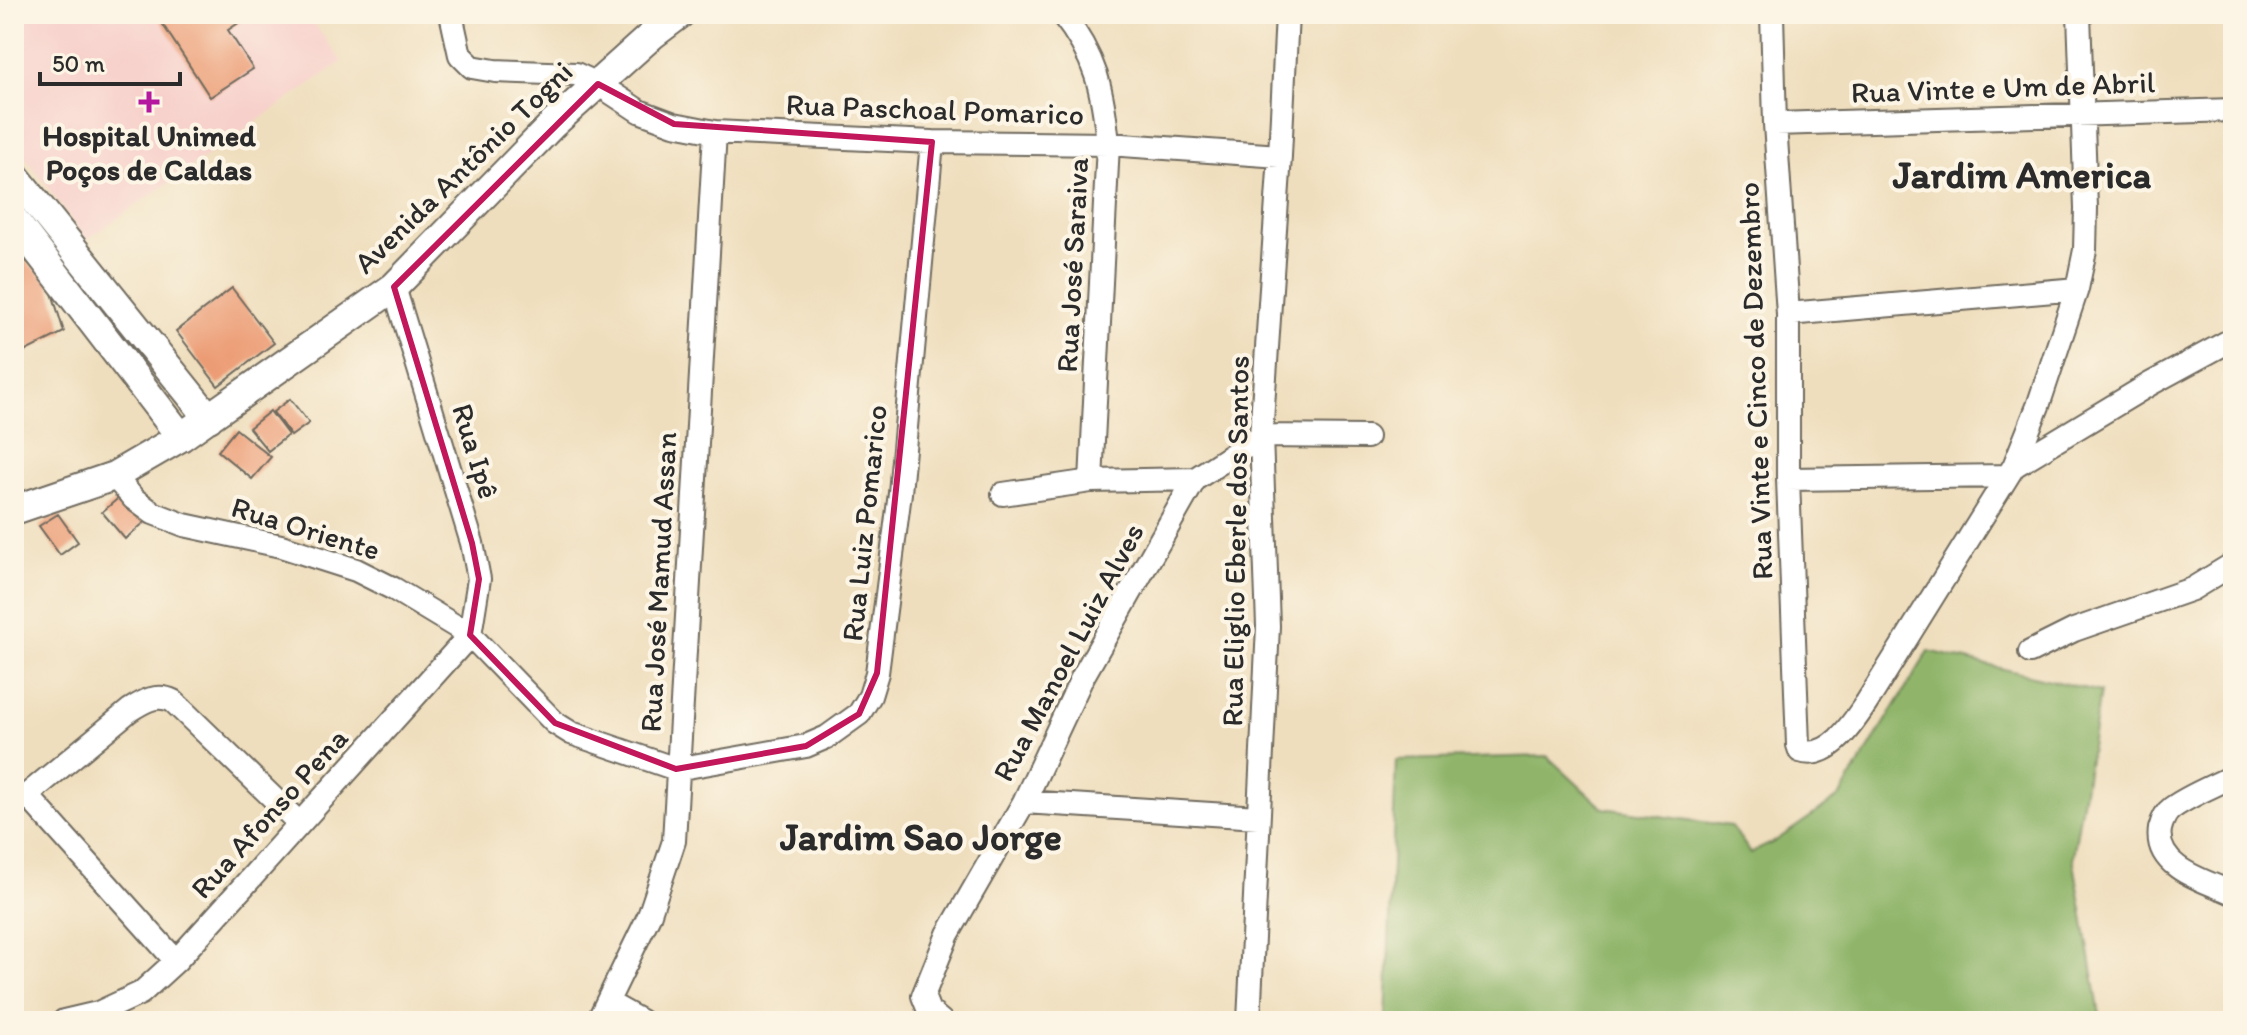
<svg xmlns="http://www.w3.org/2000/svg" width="2247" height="1035" font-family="Itim,sans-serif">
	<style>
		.built { fill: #f7d0cb }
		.forest { fill: #90b56a; stroke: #5e704a; stroke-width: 2 }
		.building { fill: #ec9c75 }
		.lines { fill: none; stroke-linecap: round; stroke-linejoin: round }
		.minor-casing { stroke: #706a5e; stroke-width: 26 }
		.tertiary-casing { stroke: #706a5e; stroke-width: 32 }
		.minor { stroke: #fff; stroke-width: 22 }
		.tertiary { stroke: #fff; stroke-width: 28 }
		.marked { fill: none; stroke: #c2185b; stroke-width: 6; stroke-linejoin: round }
		.poi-dot { fill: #b5179e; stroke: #fcf5e5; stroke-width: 3 }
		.labels { text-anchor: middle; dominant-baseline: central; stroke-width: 8; stroke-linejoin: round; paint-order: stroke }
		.street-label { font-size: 30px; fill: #2b2b2b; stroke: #fcf5e5 }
		.poi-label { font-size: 30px; font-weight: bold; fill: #2b2b2b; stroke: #fcf5e5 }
		.district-label { font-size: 38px; font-weight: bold; fill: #2b2b2b; stroke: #fcf5e5 }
	</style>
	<rect width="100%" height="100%" fill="#fcf5e5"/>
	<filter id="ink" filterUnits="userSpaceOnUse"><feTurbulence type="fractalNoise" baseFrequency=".0125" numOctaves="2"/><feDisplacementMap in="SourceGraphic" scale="16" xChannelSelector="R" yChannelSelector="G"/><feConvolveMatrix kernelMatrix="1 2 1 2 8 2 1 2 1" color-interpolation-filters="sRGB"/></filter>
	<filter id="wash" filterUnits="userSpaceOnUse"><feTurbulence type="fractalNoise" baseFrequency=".006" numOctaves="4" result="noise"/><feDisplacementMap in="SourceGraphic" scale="32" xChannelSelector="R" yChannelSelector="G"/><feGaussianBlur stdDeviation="1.8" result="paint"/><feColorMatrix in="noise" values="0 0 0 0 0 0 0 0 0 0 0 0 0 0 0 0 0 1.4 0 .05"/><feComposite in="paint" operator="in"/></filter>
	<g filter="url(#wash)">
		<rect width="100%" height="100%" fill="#efdebd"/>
		<path class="built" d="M14,14H307L342,62L86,240L14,141Z"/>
		<path class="forest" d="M1929,651L2100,692L2073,857L2101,1021H1386L1396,760L1547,756L1603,808L1731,826L1751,853L1774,842L1839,797Z"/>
		<g id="blocks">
			<path class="building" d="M156,14H252L228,30L253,69L210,97Z
				M18,253L49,283L64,332L14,357V254Z
				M232,288L274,343L218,386L176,331Z
				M290,399L309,423L291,436L273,412Z
				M270,411L288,435L268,451L249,428Z
				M236,429L271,457L252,479L218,451Z
				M122,495L145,522L125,539L102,512Z
				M58,514L78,542L60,555L39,526Z"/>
		</g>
	</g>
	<g filter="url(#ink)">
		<use href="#blocks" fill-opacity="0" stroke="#706a5e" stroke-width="2"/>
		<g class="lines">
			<defs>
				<path id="minor" d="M451,14L460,55L472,67L495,71L576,74L598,84L639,111L674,124L715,132L932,142L1108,144L1280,156
					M1062,14C1096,57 1103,90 1108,144L1091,481
					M1772,14L1775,124L1788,314V479L1798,745L1800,751C1829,761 1853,723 1867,702L2014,466L2038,406L2077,289L2085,250L2086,208L2079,14
					M1775,124L2233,110
					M1788,314L2077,289
					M2014,466L2150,384L2233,339
					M114,476L134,499L153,513L184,525L281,546L356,570L394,589L470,635L555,723L571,733L676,769L806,746L827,737L859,714L870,696L877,673L900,493L932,142
					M1788,479L2006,476
					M1003,494L1091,481L1195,479L1261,436L1367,437
					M2030,652L2074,630L2192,589L2233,564
					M2233,776C2214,786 2190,795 2172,808C2165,813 2162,821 2160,829C2154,868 2205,881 2233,893
					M27,795L130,710C144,701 157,693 173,701L299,823
					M1024,802L1258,817
					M14,804L27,795L176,961
					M609,1003L641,1021
					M64,1021L98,1013L141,993L176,961L470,635L479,579L472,543L394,287
					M598,1021L649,916L674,841L715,132
					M941,1021L929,1011L923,996L948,934L1024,802L1082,678L1195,479
					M1249,1021L1268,626L1261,436L1280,156L1287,14"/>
				<path id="tertiary" d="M14,175L209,418
					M14,220L181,437
					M14,510L114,476L181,437L394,287L553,124L652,35L680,14"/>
			</defs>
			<use href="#minor" class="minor-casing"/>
			<use href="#tertiary" class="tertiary-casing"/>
			<use href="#minor" class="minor"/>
			<use href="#tertiary" class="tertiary"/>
		</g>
	</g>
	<path class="marked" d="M598,84L674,124L932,142L877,673L859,714L806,746L676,769L555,723L470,635L479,579L472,543L394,287Z"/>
	<path class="poi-dot" d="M145 90h8v8h8v8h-8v8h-8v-8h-8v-8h8z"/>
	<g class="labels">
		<g class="street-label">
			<text transform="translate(2003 87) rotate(-2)">Rua Vinte e Um de Abril</text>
			<text transform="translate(935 109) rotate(2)">Rua Paschoal Pomarico</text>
			<text transform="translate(463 167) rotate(-44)">Avenida Antônio Togni</text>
			<text transform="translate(1072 265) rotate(-87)">Rua José Saraiva</text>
			<text transform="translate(1755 381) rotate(-92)">Rua Vinte e Cinco de Dezembro</text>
			<text transform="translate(476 451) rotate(73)">Rua Ipê</text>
			<text transform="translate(864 523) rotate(-84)">Rua Luiz Pomarico</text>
			<text transform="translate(306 528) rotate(17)">Rua Oriente</text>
			<text transform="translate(1235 541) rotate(-89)">Rua Eliglio Eberle dos Santos</text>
			<text transform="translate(658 582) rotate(-87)">Rua José Mamud Assan</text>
			<text transform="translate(1068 652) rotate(-62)">Rua Manoel Luiz Alves</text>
			<text transform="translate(269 813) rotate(-48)">Rua Afonso Pena</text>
		</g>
		<g class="poi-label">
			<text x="149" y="135">Hospital Unimed<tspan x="149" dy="34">Poços de Caldas</tspan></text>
		</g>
		<g class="district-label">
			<text x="2022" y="175">Jardim America</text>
			<text x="921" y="837">Jardim Sao Jorge</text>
		</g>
	</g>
	<rect width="2247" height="1035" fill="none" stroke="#fcf5e5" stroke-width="48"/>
	<path d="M40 72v12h140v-12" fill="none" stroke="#2b2b2b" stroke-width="4"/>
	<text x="52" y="72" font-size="24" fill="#2b2b2b" stroke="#fcf5e5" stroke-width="6" paint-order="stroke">50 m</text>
</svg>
